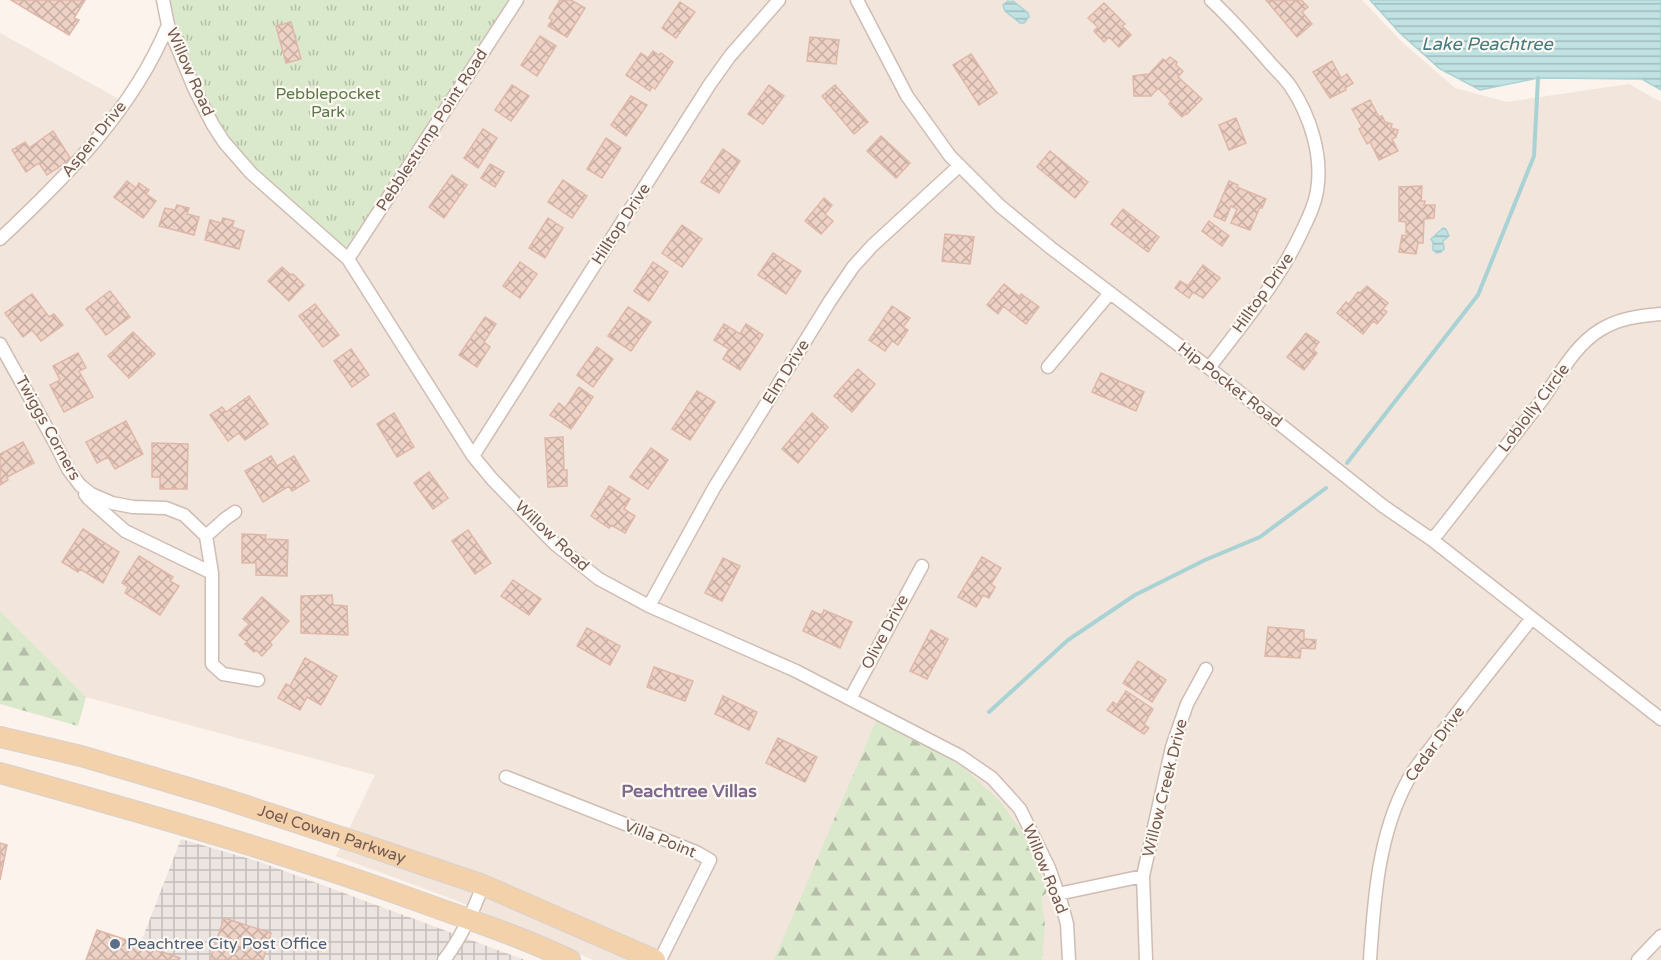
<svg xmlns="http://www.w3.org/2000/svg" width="1661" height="960" font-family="'Varela Round',sans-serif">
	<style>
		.residential { fill: #f2e5db }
		.industrial { fill: url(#industrial-grid) }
		.forest { fill: url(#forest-firs) }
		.park { fill: url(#park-tufts) }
		.water { fill: url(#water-rules); stroke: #a8d2d4; stroke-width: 1.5 }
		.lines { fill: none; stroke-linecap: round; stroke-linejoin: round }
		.stream { stroke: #a8d2d4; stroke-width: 4 }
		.building { fill: url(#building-cross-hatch); stroke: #dfb7a8; stroke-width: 1.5 }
		.street-casing { stroke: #cfbdb4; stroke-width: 15 }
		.primary-casing { stroke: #d8d1ce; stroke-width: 22 }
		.street { stroke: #fff; stroke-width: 12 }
		.primary { stroke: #f3d1ab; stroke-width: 20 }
		.service-dot { fill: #5c6f8a; stroke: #fef8f2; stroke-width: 2 }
		.labels { text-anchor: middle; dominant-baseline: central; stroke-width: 4.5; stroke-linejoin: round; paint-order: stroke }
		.street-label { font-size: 16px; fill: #745950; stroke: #fef8f2 }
		.park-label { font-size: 16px; fill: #5c7849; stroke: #fef8f2 }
		.service-label { font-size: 16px; fill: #4e5e75; stroke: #fef8f2; text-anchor: start }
		.water-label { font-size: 18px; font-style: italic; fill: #487b7f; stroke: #fef8f2 }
		.neighbourhood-label { font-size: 18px; font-weight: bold; fill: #7e688f; stroke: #fef8f2 }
	</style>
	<defs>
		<pattern id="industrial-grid" width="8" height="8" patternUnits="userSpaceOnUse" patternTransform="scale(1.5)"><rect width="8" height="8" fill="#ebe4e1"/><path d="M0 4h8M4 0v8" fill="none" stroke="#c3bcb9"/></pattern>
		<pattern id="forest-firs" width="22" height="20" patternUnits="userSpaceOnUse" patternTransform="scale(1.5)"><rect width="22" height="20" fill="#dae8cb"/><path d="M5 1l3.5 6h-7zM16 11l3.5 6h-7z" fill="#b5bfa7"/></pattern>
		<pattern id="park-tufts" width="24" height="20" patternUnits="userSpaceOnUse" patternTransform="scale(1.5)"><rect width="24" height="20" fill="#dae8cb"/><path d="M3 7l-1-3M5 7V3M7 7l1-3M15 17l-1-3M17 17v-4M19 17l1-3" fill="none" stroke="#b5bfa7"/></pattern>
		<pattern id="water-rules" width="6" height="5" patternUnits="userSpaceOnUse" patternTransform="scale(1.5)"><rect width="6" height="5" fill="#c1e2e3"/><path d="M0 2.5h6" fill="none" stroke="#a1baba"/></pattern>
		<pattern id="building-cross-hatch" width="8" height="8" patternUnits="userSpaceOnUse" patternTransform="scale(1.5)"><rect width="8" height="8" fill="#eed2c6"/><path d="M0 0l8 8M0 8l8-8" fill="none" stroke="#c5ada3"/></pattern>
	</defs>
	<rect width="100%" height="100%" fill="#fbf3ec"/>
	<path class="residential" d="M517,0H1362L1403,43L1455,88L1507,102L1629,84L1661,102V960H593L455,900L336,856L375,775L86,697L0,611V33L124,102L168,25Z"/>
	<path class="industrial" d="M181,839L260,862L525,960H134Z"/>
	<path class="forest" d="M0,611L86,697L78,726L0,704Z
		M877,719L906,732L964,768L1000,801L1028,840L1047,892L1041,898L1045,925L1042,960H774Z"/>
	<path class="park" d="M163,0H517L348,259L230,149L168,25Z"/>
	<path class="water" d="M1370,0H1661V90L1642,79L1538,78L1480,90L1440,69L1400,33Z
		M1008,1L1009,2L1013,1L1028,13L1029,17L1024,23H1020L1005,11L1003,5Z
		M1443,228L1446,229L1449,236L1443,241L1444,249L1441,252L1437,253L1433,250V242L1431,239Z"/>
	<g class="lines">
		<path class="stream" d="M1347,463L1478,295L1534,156L1538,78
			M989,712L1068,640L1135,595L1205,560L1260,537L1326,488"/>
	</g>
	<path class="building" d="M11,0H85L74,18L79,20L69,35Z
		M560,0H571L585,8L567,37L548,26L552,20L549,18Z
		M1266,0H1301L1308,7L1302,12L1312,24L1297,37Z
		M680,2L695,12L676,38L662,28Z
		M1104,3L1125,24L1122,26L1131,35L1119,47L1109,37L1104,42L1094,31L1098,27L1088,18Z
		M291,22L301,59L286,63L276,26Z
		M540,36L556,46L537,76L521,65Z
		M810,37L839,40L836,64L807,61Z
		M653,51L659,55L661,53L673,62L655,89L652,87L650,91L626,75L641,53L648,58Z
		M971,54L997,93L979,105L953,65Z
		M1170,57L1177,62L1176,65L1183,71L1178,77L1202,99L1187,114L1186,113L1182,117L1169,104L1171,101L1158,88L1151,96H1134L1133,76L1149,74L1163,59L1166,61Z
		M1332,61L1341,78L1347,74L1353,83L1345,88L1346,90L1330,98L1313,72Z
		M512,85L529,96L511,121L495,110Z
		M769,85L784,96L763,124L748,114Z
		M835,85L868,122L854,134L822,96Z
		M631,96L647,105L626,136L611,125Z
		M1370,100L1379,117L1382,116L1385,122L1392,124L1391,128L1398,130L1396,137L1392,139L1398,151L1379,160L1370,142L1367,144L1359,129L1362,127L1352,109Z
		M1236,118L1246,143L1229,150L1219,125Z
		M483,129L497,138L478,168L464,158Z
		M53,131L71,159L47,175L39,163L26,172L12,150L25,142L29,148Z
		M881,136L910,163L896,178L867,151Z
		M606,138L621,148L602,178L587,169Z
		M723,149L740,161L719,193L701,182Z
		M1050,151L1088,182L1075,198L1037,167Z
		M490,164L504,172L495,187L481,178Z
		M452,175L467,185L444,218L429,207Z
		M563,180L587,196L572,218L548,202Z
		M127,181L136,188L139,183L149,190L146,194L156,201L143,218L114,197Z
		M1229,181L1238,185L1237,187L1266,199L1262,208L1260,207L1250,230L1231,223L1237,209L1231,206L1225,221L1214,216Z
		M1422,186L1421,201H1425L1424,205H1435L1434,218L1424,219L1423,243H1418L1416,254L1399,252L1402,235L1408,236V233H1406V222L1399,221V187Z
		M824,198L832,205L825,214L833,221L821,234L805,221Z
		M177,205L189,208L187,214L199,217L194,235L159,226L165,208L175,210Z
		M1123,209L1159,237L1148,252L1111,224Z
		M223,218L234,221L232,227L244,231L239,249L205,240L210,220L221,223Z
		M548,218L563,228L545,258L529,248Z
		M1209,221L1229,236L1222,246L1202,231Z
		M682,225L702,239L682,267L662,253Z
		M945,234L974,237L970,264L942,261Z
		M773,253L801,271L786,294L758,275Z
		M520,262L537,274L520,298L503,286Z
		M653,262L668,272L649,301L634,291Z
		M1203,265L1220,278L1203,298L1193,292L1189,298L1175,288L1180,281L1188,286Z
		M282,267L291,275L293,274L304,285L289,301L268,281Z
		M1004,284L1020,297L1021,294L1039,307L1026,324L1003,306L998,314L987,305Z
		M1367,286L1388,303L1383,309L1387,312L1377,324L1373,321L1363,334L1337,313L1346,302L1349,304L1358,292L1360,293Z
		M110,291L130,317L106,335L86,309Z
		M32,294L49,317L54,314L63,325L41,341L32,330L23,337L5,313Z
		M315,304L339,335L323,347L299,316Z
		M892,306L910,318L903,327L908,330L898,345L892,341L885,351L869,340Z
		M628,307L651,322L631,351L608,336Z
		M485,317L496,324L484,342L490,347L477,367L459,355Z
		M724,324L740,334L746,324L763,335L740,370L723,359L729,349L714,340Z
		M133,332L155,354L129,378L108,356Z
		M1306,333L1319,342L1313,350L1317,353L1304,370L1287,357Z
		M597,347L613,359L593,387L577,375Z
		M351,349L369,375L352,387L334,361Z
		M78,353L86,368L79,371L93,397L64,412L50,385L60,380L53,366Z
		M858,369L875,384L852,412L834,396Z
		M1101,373L1144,392L1136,411L1092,392Z
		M579,387L593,397L571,429L550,415L559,403L565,408Z
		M697,391L715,402L690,440L672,429Z
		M249,396L268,424L245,440L239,433L228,441L210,415L222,407L226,412Z
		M394,413L414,447L397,457L377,424Z
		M812,413L828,427L798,463L782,449Z
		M126,421L143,454L115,469L108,457L97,463L86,442Z
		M563,437L564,470H567V486L548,487L545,438Z
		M23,442L34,463L7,477L8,480L0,485V454Z
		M152,443L188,444L187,489H160V477H152Z
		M651,448L668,460L648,489L630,477Z
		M271,456L277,466L294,456L309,481L292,491L289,486L263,502L245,471Z
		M429,472L448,498L433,509L414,483Z
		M609,486L630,499L624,509L635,516L625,533L611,525L609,528L591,516Z
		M83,529L119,552L103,583L80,569L78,572L62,562Z
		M468,530L491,563L475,574L452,541Z
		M242,534L266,535L265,539L288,540L287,576L256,575V563H242Z
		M139,556L173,577L170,581L179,586L160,615L125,593L128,587L122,583Z
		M982,557L1001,568L991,584L995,587L989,598L983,595L976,607L958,597Z
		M723,558L740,566L722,601L705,593Z
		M513,580L541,599L529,615L501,596Z
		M332,595L333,605L347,606L348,635L301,633V596Z
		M262,597L289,621L270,642L272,645L262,656L256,650L254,652L245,644L247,642L239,635L249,624L243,619Z
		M824,610L852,622L840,648L803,631L812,611L822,615Z
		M1268,627L1304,630V639L1316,640L1315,649L1301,648L1300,658L1265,656Z
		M587,628L620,646L610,665L577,646Z
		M931,630L948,639L927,679L910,671Z
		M305,658L337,676L321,705L307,697L300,710L278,698L286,684L290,686Z
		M1138,661L1166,680L1152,702L1123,683Z
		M654,667L693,681L685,701L647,687Z
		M1126,691L1153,709L1144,724L1149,728L1144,734L1107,710L1113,702L1117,705Z
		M723,696L757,712L749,730L715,714Z
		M778,738L817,757L805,782L766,763Z
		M0,843L7,845L0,880Z
		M224,918L271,933L263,960H210Z
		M97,930L180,958L179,960H86Z"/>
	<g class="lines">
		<defs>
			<path id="street" d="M163,0L168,25L194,88L213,125L224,142L251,173L348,259L473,456L492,479L555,544L599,579L649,606L796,671L850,699L960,756L992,778L1020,809L1049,868L1061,902L1067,924L1069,960
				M857,0L907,96L950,156L1000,206L1051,248L1209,368L1383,506L1431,539L1661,719
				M0,239C66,177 133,110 168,25
				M348,259L517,0
				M0,344L54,441L68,469L80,485L91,494L112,503L133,507L166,508L184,515L206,536L212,573V664L223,674L258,680
				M1048,367L1110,293
				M1209,368C1243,323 1280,280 1303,229C1309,217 1315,204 1317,191C1323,155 1310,116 1291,87C1285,78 1277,71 1270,63C1251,41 1232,20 1211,0
				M473,456L710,84L730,56L779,0
				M85,494L89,499L125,531L212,573
				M206,536L225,519L235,512
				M1431,539L1438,533C1473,488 1508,444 1542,400C1559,376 1574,346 1600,330C1619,318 1639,316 1661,314
				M649,606L714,488L830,301L853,267L872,246L959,166
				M850,699L922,566
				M506,777L696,852L710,860L660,960
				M1058,894L1143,876
				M444,960C462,937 473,912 483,885
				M1146,960L1143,876L1172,747L1187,704L1206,669
				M1370,960C1374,900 1378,836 1407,782C1414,767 1427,754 1436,741C1467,699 1500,659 1532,618
				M1638,960L1661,936"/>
			<g id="primary">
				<path id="s1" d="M0,737L81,756L219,797L356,842L483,885L655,960"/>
				<path d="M0,773C143,813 287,853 426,904C474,921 524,938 570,960"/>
			</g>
		</defs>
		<use href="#street" class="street-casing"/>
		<use href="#primary" class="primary-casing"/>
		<use href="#street" class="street"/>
		<use href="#primary" class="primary"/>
	</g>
	<circle class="service-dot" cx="115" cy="944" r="6"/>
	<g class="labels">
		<g class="street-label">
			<text transform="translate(190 72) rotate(66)">Willow Road</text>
			<text transform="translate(432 130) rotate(-57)">Pebblestump Point Road</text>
			<text transform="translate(94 139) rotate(-51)">Aspen Drive</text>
			<text transform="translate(621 224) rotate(-57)">Hilltop Drive</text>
			<text transform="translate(1263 293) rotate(-55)">Hilltop Drive</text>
			<text transform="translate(786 372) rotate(-58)">Elm Drive</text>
			<text transform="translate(1230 385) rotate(38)">Hip Pocket Road</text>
			<text transform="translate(1534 408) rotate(-53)">Loblolly Circle</text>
			<text transform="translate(48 428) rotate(61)">Twiggs Corners</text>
			<text transform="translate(552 536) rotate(43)">Willow Road</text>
			<text transform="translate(885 632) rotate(-62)">Olive Drive</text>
			<text transform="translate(1435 744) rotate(-54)">Cedar Drive</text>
			<text transform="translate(1165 788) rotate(-76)">Willow Creek Drive</text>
			<text stroke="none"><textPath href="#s1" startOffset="346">Joel Cowan Parkway</textPath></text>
			<text transform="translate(660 839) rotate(22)">Villa Point</text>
			<text transform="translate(1045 869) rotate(68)">Willow Road</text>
		</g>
		<g class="park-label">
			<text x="328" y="94">Pebblepocket<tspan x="328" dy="18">Park</tspan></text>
		</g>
		<g class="service-label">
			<text x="127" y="944">Peachtree City Post Office</text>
		</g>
		<g class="water-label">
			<text x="1487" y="44">Lake Peachtree</text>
		</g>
		<g class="neighbourhood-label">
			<text x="689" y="791">Peachtree Villas</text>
		</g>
	</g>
</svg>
